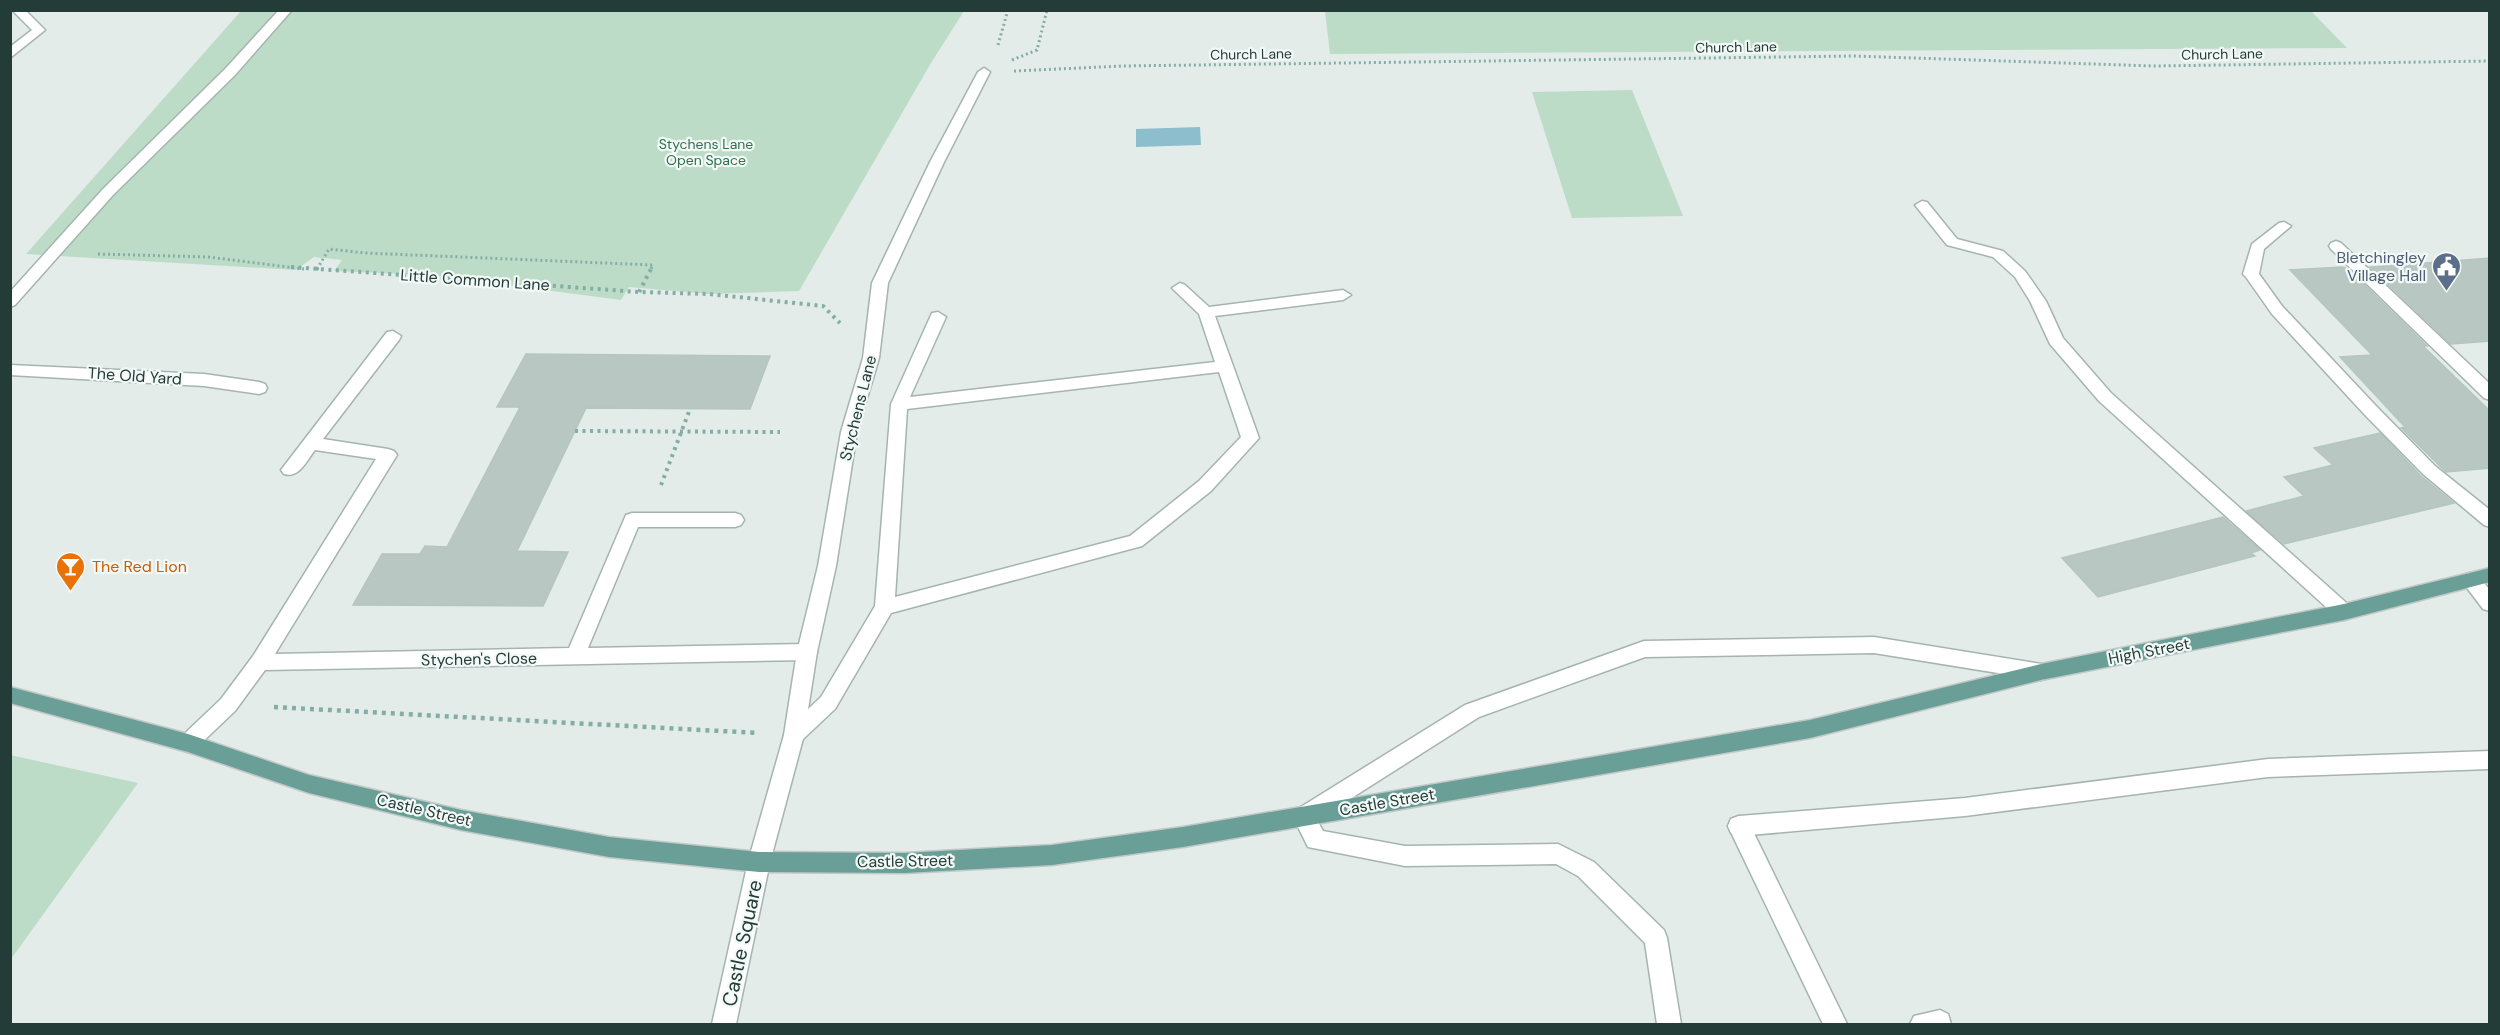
<svg xmlns="http://www.w3.org/2000/svg" width="2500" height="1035" font-family="'DM Sans',sans-serif">
	<style>
		.green { fill: #bcdcc8 }
		.water { fill: #8dbece }
		.building { fill: #b8c7c2; stroke: #b5c5c0; stroke-width: 1.5 }
		.lines { fill: none; stroke-linecap: round; stroke-linejoin: round }
		.service-casing { stroke: #a6b4b0; stroke-width: 3 }
		.minor-casing { stroke: #a6b4b0; stroke-width: 3 }
		.tertiary-casing { stroke: #a6b4b0; stroke-width: 3 }
		.primary-casing { stroke: #c1c8c7; stroke-width: 3 }
		.path-far2 { stroke: #84aea5; stroke-width: 3; stroke-dasharray: 2 3; stroke-linecap: butt }
		.path-far1 { stroke: #84aea5; stroke-width: 4; stroke-dasharray: 3 4.5; stroke-linecap: butt }
		.path { stroke: #84aea5; stroke-width: 4.5; stroke-dasharray: 4 5; stroke-linecap: butt }
		.service { fill: #fff; fill-rule: evenodd }
		.minor { fill: #fff; fill-rule: evenodd }
		.tertiary { fill: #fff; fill-rule: evenodd }
		.primary { fill: #699f96; fill-rule: evenodd }
		.labels { text-anchor: middle; dominant-baseline: central; stroke-width: 4.5; stroke-linejoin: round; paint-order: stroke }
		.far-street-label { font-size: 14px; fill: #233c38; stroke: #f3f9f6 }
		.far-park-label { font-size: 14px; fill: #2f714f; stroke: #f3f9f6 }
		.service-label { font-size: 16px; fill: #4e5e75; stroke: #f3f9f6; text-anchor: end }
		.street-label { font-size: 16px; fill: #233c38; stroke: #f3f9f6 }
		.food-label { font-size: 16px; fill: #c56008; stroke: #f3f9f6; text-anchor: start }
		.near-street-label { font-size: 20px; fill: #233c38; stroke: #f3f9f6 }
	</style>
	<rect width="100%" height="100%" fill="#e3ece9"/>
	<path class="green" d="M2310,10L2347,48L1330,54L1325,11Z
		M241,11H964L931,63L799,291L709,294L629,287L621,300L430,275L334,271L342,260L314,257L296,270L26,254Z
		M1632,90L1683,216L1572,218L1532,92Z
		M10,755L138,783L11,959H10Z"/>
	<path class="water" d="M1200,127L1201,145L1136,147V129Z"/>
	<path class="building" d="M2490,258V341L2451,344L2370,267Z
		M2342,267L2348,269L2427,346H2423L2490,411V468L2446,472L2401,428L2405,427L2340,357L2372,355L2290,270Z
		M526,354L770,356L750,409L586,408L517,551L568,552L543,606L353,605L382,554H420L425,546L447,547L520,407H497Z
		M2380,433L2421,476L2454,503L2284,544L2246,511L2304,496L2284,477L2333,465L2314,448Z
		M2223,517L2260,550L2251,553L2255,556L2098,597L2062,558Z"/>
	<g class="lines">
		<defs>
			<path id="service" d="M1922,201L1927,202L1957,239L2003,251L2025,271L2046,301L2063,338L2111,393L2351,607L2354,612L2351,617L2344,620L2337,617L2099,401L2050,344L2030,301L2015,277L1993,257L1947,245L1915,205Z
				M2284,222L2291,226L2264,249L2259,274L2282,306L2377,407L2435,466L2490,510V527L2484,525L2423,474L2365,415L2272,314L2246,277L2243,274L2252,244L2279,223Z
				M2336,241L2341,243L2490,384V400L2484,398L2331,249L2329,246L2331,243Z
				M1180,283L1185,285L1209,307L1343,290L1351,295L1343,300L1215,316L1259,438L1211,491L1142,546L891,613L835,709L801,741L794,744L787,741L784,735L787,729L821,697L875,606L891,404L932,313L938,312L946,317L910,397L1215,362L1199,314L1172,288ZM1219,372L1241,437L1199,481L1130,536L895,597L907,409Z
				M393,331L401,336L399,340L323,439L388,449L394,451L397,455L275,654L569,648L626,515L632,513H735L741,515L744,520L741,525L735,527H638L588,648L807,644L814,646L817,652L814,658L807,660L265,670L235,711L195,749L188,752L181,749L178,743L181,737L221,699L253,656L376,459L315,450C307,460 299,479 284,474L281,470L387,332Z
				M1874,637L2041,664L2048,666L2051,672L2048,678L2041,680L1874,653L1645,657L1479,717L1317,820L1323,831L1405,846L1558,844L1594,862L1664,930L1667,938L1681,1024H1657L1645,943L1578,876L1556,864L1405,866L1308,847L1293,817L1296,810L1465,705L1644,641Z
				M1739,816L1747,819L1847,1024H1823L1728,826L1731,819Z
				M1940,1010L1948,1014L1951,1024H1910L1914,1016Z"/>
			<path id="minor" d="M12,10H25L45,30L10,58V47L32,30Z
				M984,68L990,72L944,162L888,283L879,358L857,432L836,566L817,652L804,735L770,862L736,1024H712L748,862L784,735L797,652L818,566L841,432L863,358L872,283L930,162L978,72Z
				M10,365L204,374L259,382L265,384L267,388L265,392L259,394L204,386L10,375Z
				M2470,573L2477,575L2490,590V611L2483,609L2461,580L2463,575Z
				M2490,751V769L2268,777L1965,816L1739,836L1731,833L1728,826L1731,819L1739,816L1965,798L2268,759Z"/>
			<path id="tertiary" d="M279,10H292L235,75L113,195L15,305L10,307V292L103,189L225,69Z"/>
			<path id="primary" d="M2490,568V582L2344,620L2041,680L1810,738L1183,847L1052,865L905,873L759,872L609,857L461,830L309,793L188,752L10,703V687L188,734L309,775L461,810L609,837L759,852L905,853L1052,845L1183,827L1810,720L2041,664L2344,604Z"/>
		</defs>
		<use href="#service" class="service-casing"/>
		<use href="#minor" class="minor-casing"/>
		<use href="#tertiary" class="tertiary-casing"/>
		<use href="#primary" class="primary-casing"/>
		<path class="path-far2" d="M998,45L1008,10
			M1012,60L1037,50L1047,10
			M1014,71L1123,66L1853,56L2154,66L2490,61
			M98,254L208,257L304,269
			M317,269L329,249L365,253L653,265L651,269"/>
		<path class="path-far1" d="M291,267L639,292L709,294L823,306L840,323
			M316,270L318,267
			M639,292L652,267
			M575,431L780,432
			M661,485L690,409"/>
		<path class="path" d="M274,707L758,733"/>
		<use href="#service" class="service"/>
		<use href="#minor" class="minor"/>
		<use href="#tertiary" class="tertiary"/>
		<use href="#primary" class="primary"/>
	</g>
	<defs>
		<symbol id="civic-pin" viewBox="-11 -11 22 30"><path d="M0 17L-7.5 6A9.5 9.5 0 1 1 7.5 6Z" fill="#5c6f8a" stroke="#f3f9f6"/><path d="M-.6-6.5H3V-4.5H.6V-3L4-1V1h2V6H-6V1h2V-1L-.6-3ZM-1.2 2.5V6h2.4V2.5Z" fill="#fff"/></symbol>
		<symbol id="bar-pin" viewBox="-11 -11 22 30"><path d="M0 17L-7.5 6A9.5 9.5 0 1 1 7.5 6Z" fill="#e8710a" stroke="#f3f9f6"/><path d="M-6-5H6L.8 .8V4.5H3.5V6h-7V4.5H-.8V.8Z" fill="#fff"/></symbol>
	</defs>
	<g fill-rule="evenodd">
		<use href="#civic-pin" x="2430" y="250" width="33" height="45"/>
		<use href="#bar-pin" x="54" y="550" width="33" height="45"/>
	</g>
	<g class="labels">
		<g class="far-street-label">
			<text transform="translate(1736 47) rotate(-1)">Church Lane</text>
			<text transform="translate(1251 54) rotate(-1)">Church Lane</text>
			<text transform="translate(2222 54) rotate(-1)">Church Lane</text>
		</g>
		<g class="far-park-label">
			<text x="706" y="144">Stychens Lane<tspan x="706" dy="16">Open Space</tspan></text>
		</g>
		<g class="service-label">
			<text x="2426" y="257">Bletchingley<tspan x="2426" dy="18">Village Hall</tspan></text>
		</g>
		<g class="street-label">
			<text transform="translate(475 280) rotate(4)">Little Common Lane</text>
			<text transform="translate(135 376) rotate(4)">The Old Yard</text>
			<text transform="translate(858 408) rotate(-76)">Stychens Lane</text>
			<text transform="translate(2149 651) rotate(-11)">High Street</text>
			<text transform="translate(479 659) rotate(-1)">Stychen's Close</text>
			<text transform="translate(1387 802) rotate(-10)">Castle Street</text>
			<text transform="translate(424 810) rotate(13)">Castle Street</text>
			<text transform="translate(905 861) rotate(-1)">Castle Street</text>
		</g>
		<g class="food-label">
			<text x="92" y="566">The Red Lion</text>
		</g>
		<g class="near-street-label">
			<text transform="translate(742 943) rotate(-78)">Castle Square</text>
		</g>
	</g>
	<rect width="2500" height="1035" fill="none" stroke="#233c38" stroke-width="24"/>
</svg>
